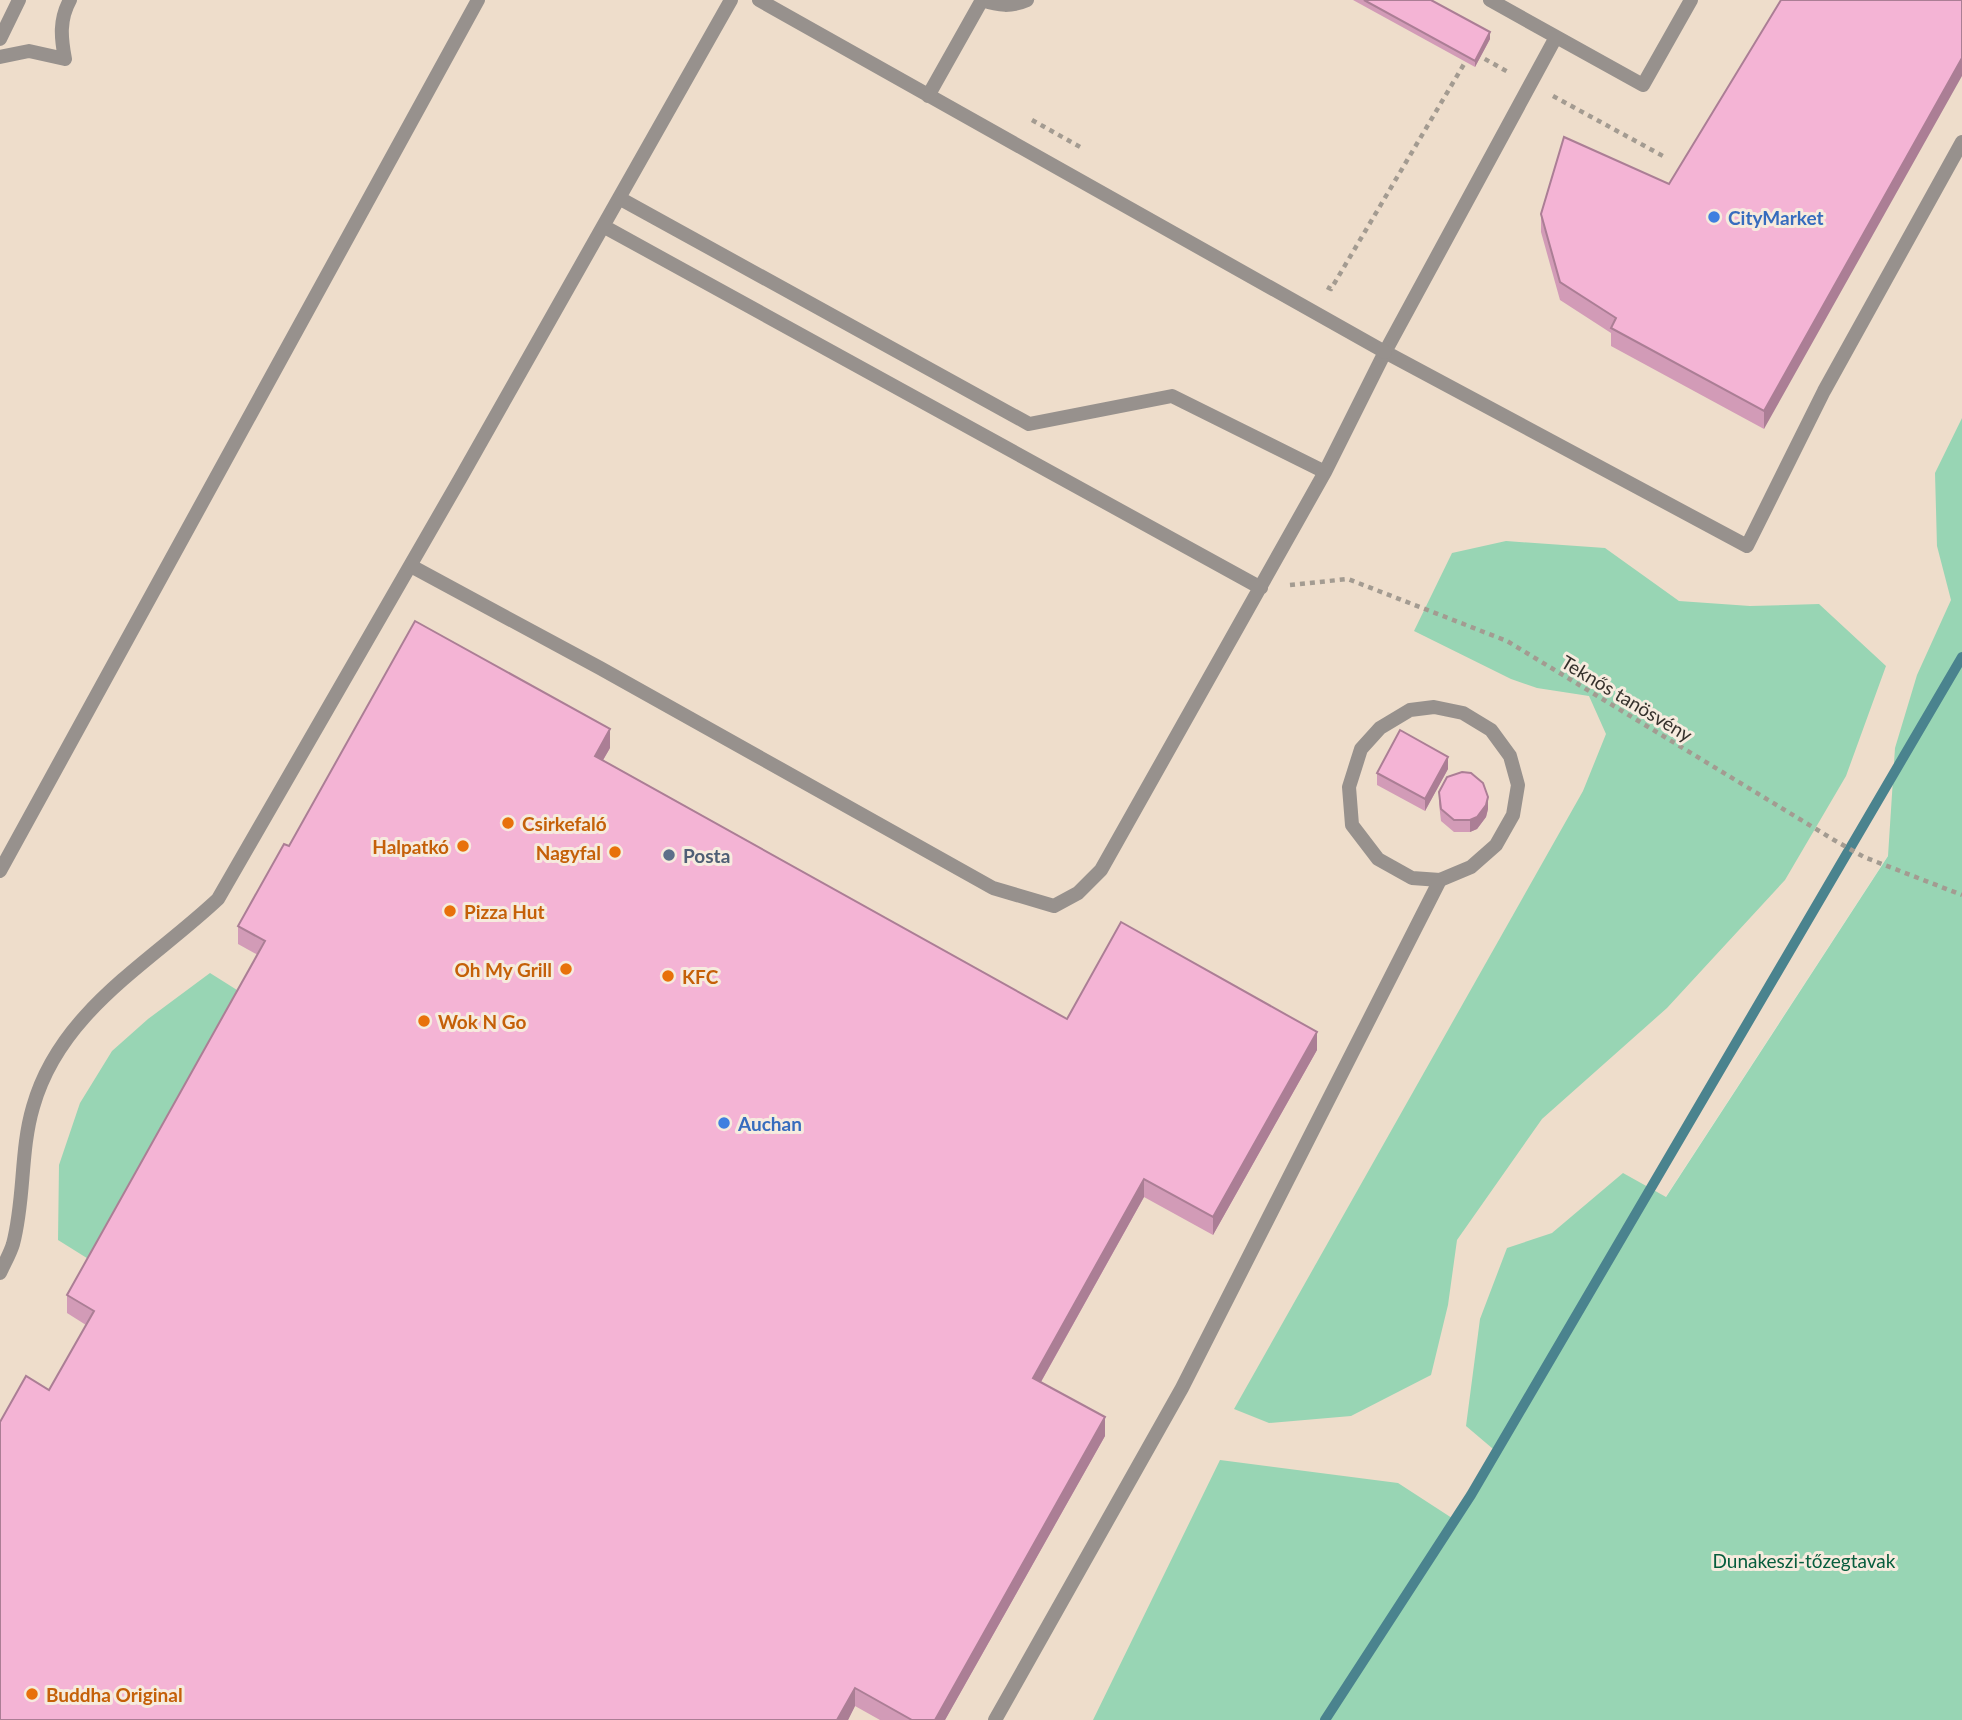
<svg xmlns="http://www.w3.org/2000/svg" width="1962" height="1720" font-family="Lato,sans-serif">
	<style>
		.built { fill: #eeddcb }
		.green { fill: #98d5b4 }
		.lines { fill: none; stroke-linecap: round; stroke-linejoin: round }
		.stream { stroke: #4a838e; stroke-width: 10 }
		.path { stroke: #a39b91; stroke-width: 4.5; stroke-dasharray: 5 5; stroke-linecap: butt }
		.lane { stroke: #97918d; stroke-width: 14 }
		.street { stroke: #97918d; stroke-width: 14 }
		.wall { fill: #d29bb7 }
		.shaded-wall { fill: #ab7e95 }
		.building { fill: #f4b4d5; stroke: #ab7e95; stroke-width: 2 }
		.shop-dot { fill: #3f7fe0; stroke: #f6ebde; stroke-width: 2.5 }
		.food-dot { fill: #e8710a; stroke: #f6ebde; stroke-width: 2.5 }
		.service-dot { fill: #5c6f8a; stroke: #f6ebde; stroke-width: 2.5 }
		.labels { text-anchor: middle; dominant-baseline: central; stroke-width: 6; stroke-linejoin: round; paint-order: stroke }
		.shop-label { font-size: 19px; font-weight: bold; fill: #366cbe; stroke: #f6ebde; text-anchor: start }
		.street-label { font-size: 19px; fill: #35312c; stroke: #f6ebde }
		.food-label { font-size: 19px; font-weight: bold; fill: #c56008; stroke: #f6ebde; text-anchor: start }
		.service-label { font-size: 19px; font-weight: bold; fill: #4e5e75; stroke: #f6ebde; text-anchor: start }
		.park-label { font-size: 19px; fill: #065d3d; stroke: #f6ebde }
	</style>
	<rect width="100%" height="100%" fill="#f6ebde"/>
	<path class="built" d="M0,0H1962V742L1325,1720H0Z"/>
	<path class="green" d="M1962,418V1720H1093L1220,1460L1398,1483L1455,1520L1499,1454L1466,1426L1480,1319L1507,1248L1552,1233L1623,1173L1666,1197L1888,856L1895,748L1917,675L1951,600L1937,546L1935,473Z
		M1506,541L1605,548L1679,601L1750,606L1819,604L1886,666L1846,776L1785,880L1667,1008L1542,1119L1457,1240L1448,1305L1431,1375L1351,1416L1269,1423L1234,1409L1583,791L1606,734L1589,696L1537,688L1511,679L1414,631L1452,553Z
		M210,973L237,990L90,1260L58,1240L59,1165L80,1103L112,1051L148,1019Z"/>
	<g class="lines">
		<path class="stream" d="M1325,1720L1471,1495L1962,657"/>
		<path class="path" d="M1476,54L1508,72
			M1553,96L1663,156
			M1032,120L1082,148
			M1327,287L1331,289L1467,59
			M1290,585L1348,579L1507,641L1834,840L1864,857L1962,895"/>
		<path class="lane" d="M1490,0L1643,85L1691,0
			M0,39L19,0
			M0,57L29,51L65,59C61,38 59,20 70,0
			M619,198L1029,424L1172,396L1325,472
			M603,226L1261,588
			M1385,352L1747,546L1824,391L1962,142
			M411,566L600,668L993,888L1054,906L1078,893L1101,870L1325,472L1385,352L1556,37
			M0,871L478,0
			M0,1273C4,1264 10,1254 13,1244C25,1199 20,1151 33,1107C60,1011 150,963 218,899L460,479L731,0
			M995,1720L1182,1388L1440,880L1471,867L1496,845L1513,815L1518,785L1510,756L1491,730L1463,713L1434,707L1410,710L1380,728L1361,749L1349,787L1352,825L1378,859L1412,878L1440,880"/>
		<path class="street" d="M759,0L1385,352
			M982,0C999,6 1011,7 1027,0
			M928,96L982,0"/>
	</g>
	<path class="wall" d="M1353,0H1431L1490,39L1475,67Z
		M1781,0L1764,429L1611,346V333L1560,300L1541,232V214L1669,184Z
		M610,748L603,760L1067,1019L1317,1050L1213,1235L1144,1197L1041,1382L1105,1436L945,1720H880L855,1706L848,1720H0L49,1390L86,1325L67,1313V1295L258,955L238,944V926Z
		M1448,769L1425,811L1377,785V773Z
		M1439,792L1488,809L1486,817L1477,829L1470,832H1454L1441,821L1439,804Z"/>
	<path class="shaded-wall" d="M1490,32V39L1475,67V61Z
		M1962,58V76L1764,429V411Z
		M610,729V748L595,774V756Z
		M1448,757V769L1425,811V799Z
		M1488,797V809L1486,817L1477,829L1470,832V820Z
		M1317,1032V1050L1213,1235V1217Z
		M1144,1179V1197L1033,1396V1378Z
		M1105,1417V1436L945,1720H935Z
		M855,1688V1706L848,1720H837Z"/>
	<path class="building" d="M1364,0H1431L1490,32L1475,61Z
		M1781,0H1962V58L1764,411L1611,328L1616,318L1560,282L1541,214L1564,137L1669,184Z
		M415,621L610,729L595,756L1067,1019L1121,922L1317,1032L1213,1217L1144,1179L1033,1378L1105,1417L935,1720H912L855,1688L837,1720H0V1422L26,1376L49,1390L94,1311L67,1295L265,941L238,926L284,844L289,846Z
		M1400,730L1448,757L1425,799L1377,773Z
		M1462,772L1471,773L1483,783L1488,797L1486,805L1477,817L1470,820H1454L1441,809L1439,792L1447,777Z"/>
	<g class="shop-dot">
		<circle cx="1714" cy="217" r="7"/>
		<circle cx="724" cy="1123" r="7"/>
	</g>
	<g class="food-dot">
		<circle cx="508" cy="823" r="7"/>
		<circle cx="463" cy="846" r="7"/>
		<circle cx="615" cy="852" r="7"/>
		<circle cx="450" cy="911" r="7"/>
		<circle cx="566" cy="969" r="7"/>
		<circle cx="668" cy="976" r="7"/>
		<circle cx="424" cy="1021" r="7"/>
		<circle cx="32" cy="1694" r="7"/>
	</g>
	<circle class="service-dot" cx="669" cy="855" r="7"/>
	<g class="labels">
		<g class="shop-label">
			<text x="1728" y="217">CityMarket</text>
			<text x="738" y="1123">Auchan</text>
		</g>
		<g class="street-label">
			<text transform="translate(1627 698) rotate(31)">Teknős tanösvény</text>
		</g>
		<g class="food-label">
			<text x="522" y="823">Csirkefaló</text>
			<text x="449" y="846" text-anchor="end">Halpatkó</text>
			<text x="601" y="852" text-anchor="end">Nagyfal</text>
			<text x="464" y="911">Pizza Hut</text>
			<text x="552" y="969" text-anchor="end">Oh My Grill</text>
			<text x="682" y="976">KFC</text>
			<text x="438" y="1021">Wok N Go</text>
			<text x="46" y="1694">Buddha Original</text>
		</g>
		<g class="service-label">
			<text x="683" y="855">Posta</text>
		</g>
		<g class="park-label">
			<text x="1804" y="1560">Dunakeszi-tőzegtavak</text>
		</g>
	</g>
</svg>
